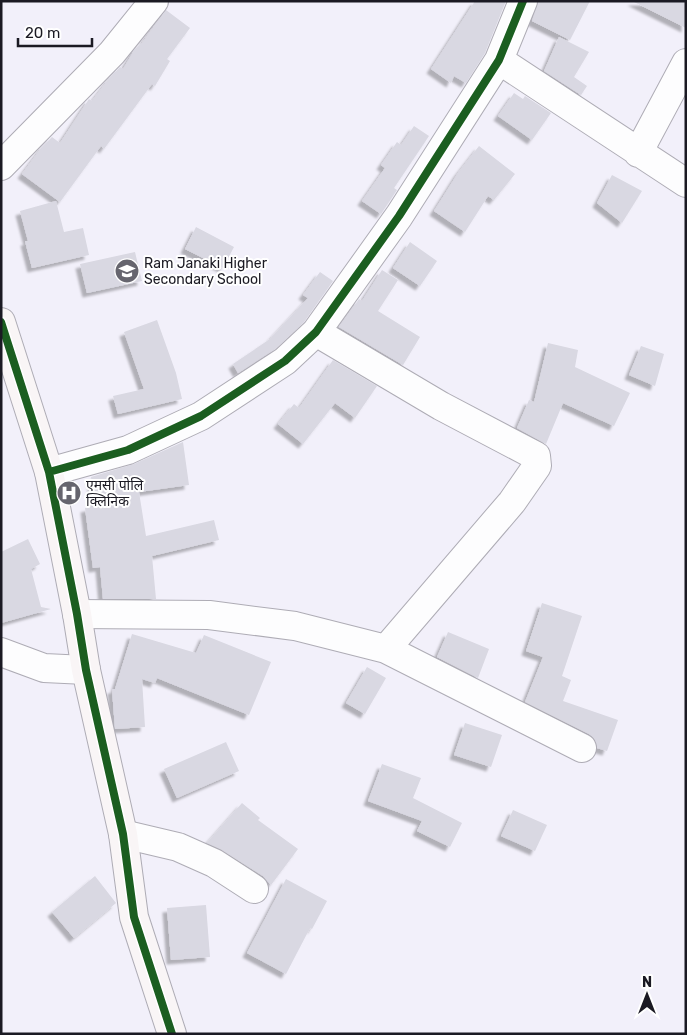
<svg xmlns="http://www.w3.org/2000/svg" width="687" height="1035" font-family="Rubik,'Noto Sans Devanagari',sans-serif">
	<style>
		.building { fill: #d9d8e2; filter: url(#shadow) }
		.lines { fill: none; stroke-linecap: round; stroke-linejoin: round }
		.street-casing { stroke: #aeacb5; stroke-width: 30 }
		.secondary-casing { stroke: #aeacb5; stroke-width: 30 }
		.street { stroke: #fdfdfe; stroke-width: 28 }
		.secondary { stroke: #f9f5f6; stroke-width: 28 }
		.cycleway-casing { stroke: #fff; stroke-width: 11 }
		.cycleway { stroke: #1b5e20; stroke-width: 8 }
		.labels { text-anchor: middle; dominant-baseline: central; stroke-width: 4; stroke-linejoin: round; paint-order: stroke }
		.poi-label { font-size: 14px; fill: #1b1a23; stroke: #fff; text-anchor: start }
	</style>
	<defs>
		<filter id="shadow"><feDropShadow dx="-4.5" dy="4.5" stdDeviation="1" flood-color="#0004"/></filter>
	</defs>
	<rect width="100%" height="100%" fill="#f2f0fa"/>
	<path class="building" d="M475,1H506L485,53L466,83L454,76L451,83L431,69Z
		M538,1H590L570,40L532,21Z
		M632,1H686V28Z
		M166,10L190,28L167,59L170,61L155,86L152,84L104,149L101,146L60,202L22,174L42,147L52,137L60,143L89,99L92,101L108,80L120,67L123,69L135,49L142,43Z
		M559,37L589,52L574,77L587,86L581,95L544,71Z
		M514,93L523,99L525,96L551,113L532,140L498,116Z
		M414,126L429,136L394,188L397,190L381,214L362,201L385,168L381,165L397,142L401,145Z
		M479,146L515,174L494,200L488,196L465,232L434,211L458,173Z
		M612,175L642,191L622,223L597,203Z
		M56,201L64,232L83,228L89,255L32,268L25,241H28L20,211Z
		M196,227L234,247L223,268L185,249Z
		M410,242L437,261L420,286L393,268Z
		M135,252L142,281L87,293L80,264Z
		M382,270L398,280L378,311L420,337L403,365L339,327L359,299L362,301Z
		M320,272L333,281L304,322L275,349L238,373L233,364L270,339L308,298L303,295Z
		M157,320L176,373L182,399L118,414L113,396L144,389L124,332Z
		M548,343L578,350L575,367L630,393L614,426L563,403L546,444L517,428L529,400L534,402Z
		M641,346L664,354L655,386L629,375Z
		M333,360L377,386L355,418L335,403L303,444L278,424L294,404L299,408Z
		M183,442L189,485L139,492L146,536L214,520L219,540L152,556L156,599H103L100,567L93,568L85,508L95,506L91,477L134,464Z
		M28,539L40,564L31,569L41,607L51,609L1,623V552Z
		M542,603L582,616L562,676L571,680L563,701L618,720L607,751L597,748L595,740L589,734L525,702L543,657L526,651Z
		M448,632L489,649L478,678L437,657Z
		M132,634L196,653L204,635L271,662L249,715L157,678L155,683L142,679L145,727L115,729L112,689H115Z
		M367,667L386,678L365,714L346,703Z
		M465,723L502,735L491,767L454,755Z
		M226,742L239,771L177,798L164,769Z
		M382,764L421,778L413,798L462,823L450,847L417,831L422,821L368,801Z
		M242,803L260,818L258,820L298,849L271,885L263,876L222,850L207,843Z
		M513,810L547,825L535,851L501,836Z
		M95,876L116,903L74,938L52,912Z
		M286,879L327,901L312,929L310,928L286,974L247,953Z
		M206,905L210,957L171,960L167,908Z"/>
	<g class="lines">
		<defs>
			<path id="street" d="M499,60L686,183
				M638,153L686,63
				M1,166L112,53L154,1
				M316,332L441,406L536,456L537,466L512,502L386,649
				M49,472L128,450L201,416L285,361L316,332L399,216L499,60L523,1
				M77,614L209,615L295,626L386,649L582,748
				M1,652L44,668L86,670
				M123,834L178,847L214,863L254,889"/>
			<path id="secondary" d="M1,322L49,472L77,614L86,670L123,834L134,917L172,1034"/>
		</defs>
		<use href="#street" class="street-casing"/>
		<use href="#secondary" class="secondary-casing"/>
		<use href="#street" class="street"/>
		<use href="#secondary" class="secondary"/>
		<defs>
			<path id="cycleway" d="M1,322L49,472L77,614L86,670L123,834L134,917L172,1034
				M49,472L128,450L201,416L285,361L316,332L399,216L499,60L523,1"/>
		</defs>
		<use href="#cycleway" class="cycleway-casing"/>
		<use href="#cycleway" class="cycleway"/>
	</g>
	<defs>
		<symbol id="school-disc" viewBox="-11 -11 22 22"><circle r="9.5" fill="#66656e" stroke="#fff"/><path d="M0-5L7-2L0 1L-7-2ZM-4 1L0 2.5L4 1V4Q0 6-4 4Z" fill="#fff"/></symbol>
		<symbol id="hospital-disc" viewBox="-11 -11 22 22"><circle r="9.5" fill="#66656e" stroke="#fff"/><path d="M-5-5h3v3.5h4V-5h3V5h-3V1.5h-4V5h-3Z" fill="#fff"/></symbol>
	</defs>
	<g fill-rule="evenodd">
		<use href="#school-disc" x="113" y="257" width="28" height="28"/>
		<use href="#hospital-disc" x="55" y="479" width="28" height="28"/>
	</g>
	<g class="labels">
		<g class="poi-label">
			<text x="144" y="263">Ram Janaki Higher<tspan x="144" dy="16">Secondary School</tspan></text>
			<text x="86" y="485">एमसी पोलि<tspan x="86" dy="16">क्लिनिक</tspan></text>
		</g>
	</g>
	<rect width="687" height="1035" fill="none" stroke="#1b1a23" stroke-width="5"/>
	<g transform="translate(647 995)" stroke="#ffffff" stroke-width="4" paint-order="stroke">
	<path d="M0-4L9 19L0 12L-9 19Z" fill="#1b1a23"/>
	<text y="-8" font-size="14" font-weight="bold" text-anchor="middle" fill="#1b1a23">N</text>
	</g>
	<path d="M18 38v8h74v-8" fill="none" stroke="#1b1a23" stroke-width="2.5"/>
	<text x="25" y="38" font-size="15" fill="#1b1a23" stroke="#ffffff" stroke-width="4" paint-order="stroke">20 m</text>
</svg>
